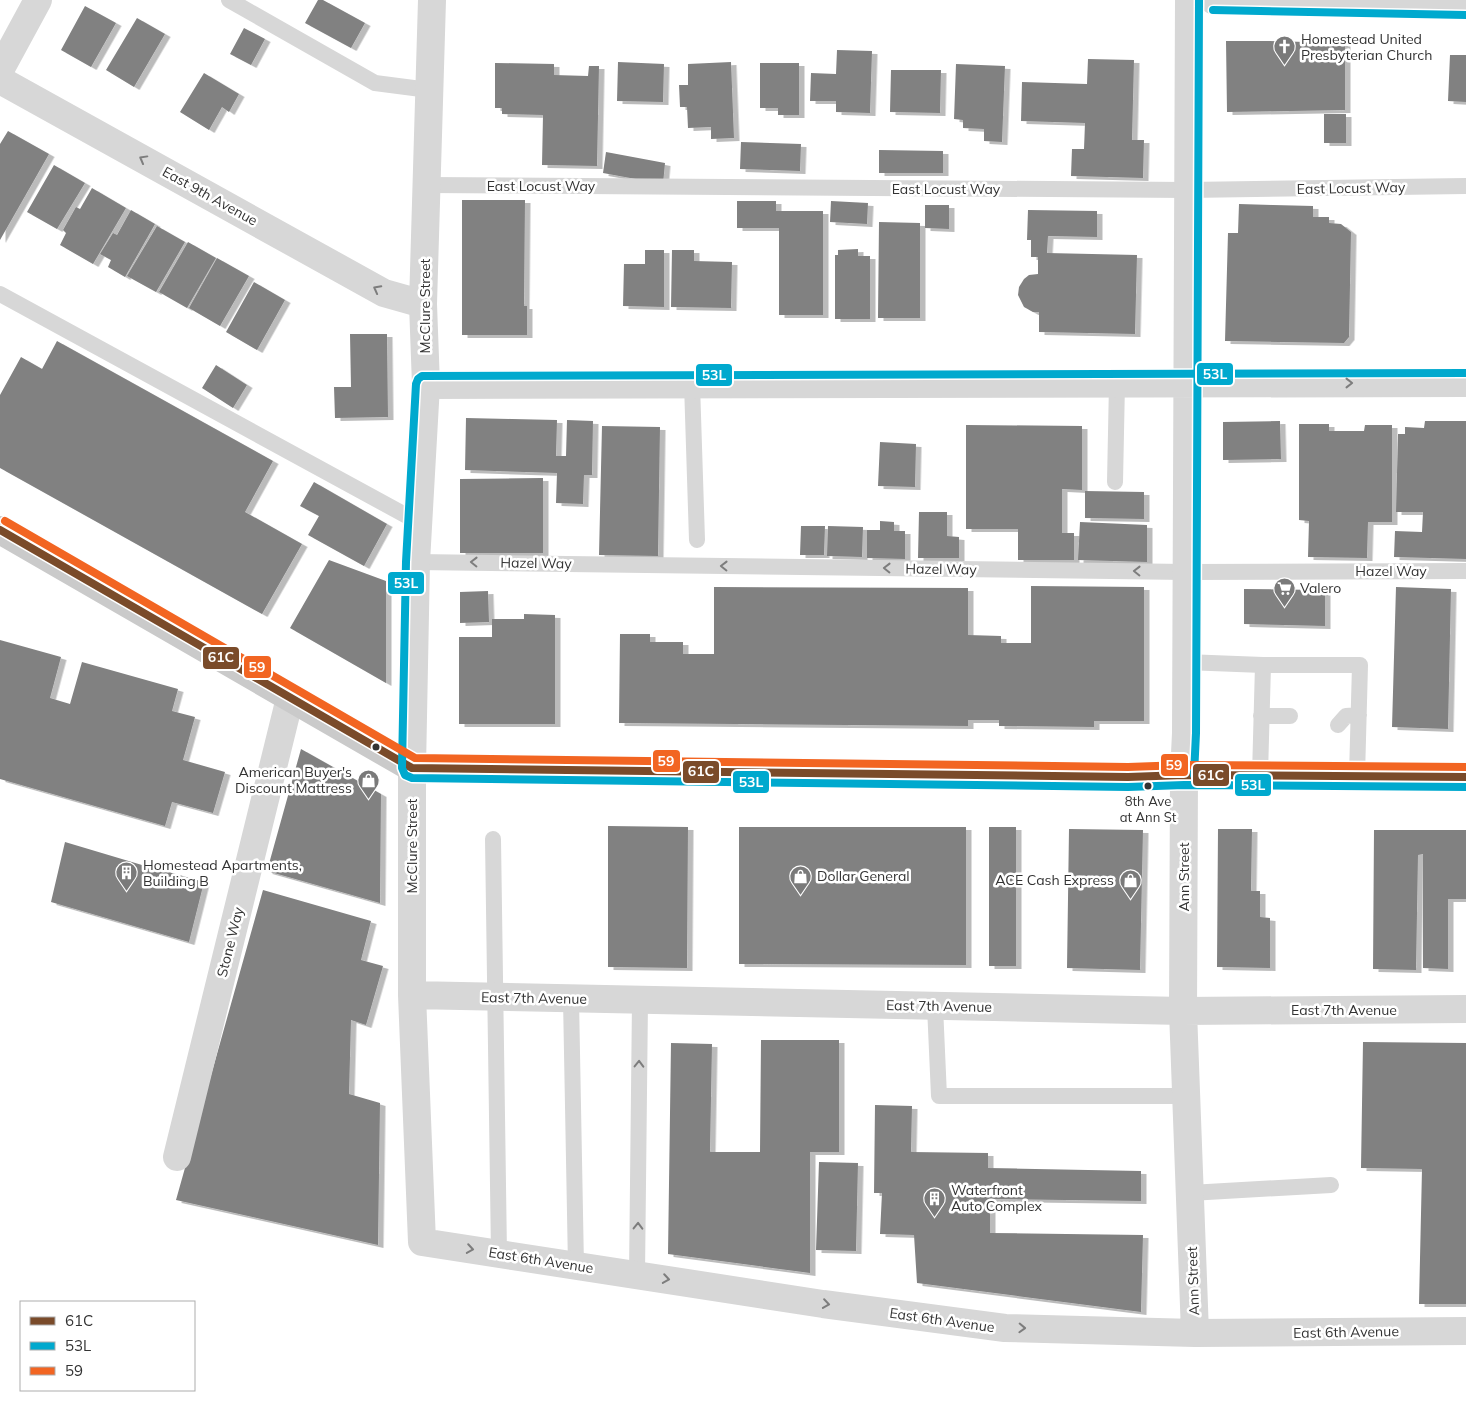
<svg xmlns="http://www.w3.org/2000/svg" width="1466" height="1411" font-family="Mulish,sans-serif">
	<style>
		.building { fill: #818181; filter: url(#shadow) }
		.lines { fill: none; stroke-linecap: round; stroke-linejoin: round }
		.lane { stroke: #d7d7d7; stroke-width: 16 }
		.street { stroke: #d7d7d7; stroke-width: 28 }
		.primary { stroke: #cacaca; stroke-width: 28 }
		.bus-1-casing { stroke: #fff; stroke-width: 11 }
		.bus-2-casing { stroke: #fff; stroke-width: 11 }
		.bus-3-casing { stroke: #fff; stroke-width: 11 }
		.bus-1 { stroke: #7a4b2a; stroke-width: 8 }
		.bus-2 { stroke: #00a9ce; stroke-width: 8 }
		.bus-3 { stroke: #f26522; stroke-width: 8 }
		.oneway { stroke: #7d7d7d }
		.bus-dot { fill: #333; stroke: #fff; stroke-width: 2 }
		.labels { text-anchor: middle; dominant-baseline: central; stroke-width: 5; stroke-linejoin: round; paint-order: stroke }
		.bus-label { font-size: 13px; fill: #333; stroke: #fff }
		.poi-label { font-size: 14px; fill: #333; stroke: #fff; text-anchor: start }
		.street-label { font-size: 14px; fill: #333; stroke: #fff }
		.line-badge { stroke: #fff; stroke-width: 2 }
		.badge-label { font-size: 14px; text-anchor: middle; font-weight: bold; fill: #fff }
	</style>
	<defs>
		<filter id="shadow"><feDropShadow dx="5.5" dy="3" stdDeviation="0" flood-color="#0004"/></filter>
	</defs>
	<rect width="100%" height="100%" fill="#fff"/>
	<path class="building" d="M318,0H323L365,23L351,48L305,23Z
		M85,6L116,23L91,67L61,50Z
		M137,18L165,34L134,87L106,70Z
		M244,28L265,39L251,65L230,54Z
		M1226,41H1269L1345,43V110L1227,112Z
		M837,50L872,51L870,113L836,112V101H810L811,73L836,74Z
		M1450,55H1466V102L1448,101Z
		M1088,59L1134,60L1132,140H1144L1143,178L1071,176L1072,149H1084L1085,123L1021,121L1022,82L1087,84Z
		M618,62L664,64L663,102L617,101Z
		M731,62L734,138L711,139V127L688,128L687,107H680L679,85H688V64Z
		M495,63L554,64V75L588,76L589,66H599L597,166L542,165L543,115L502,114V108H495Z
		M760,63H799V115H778V108H760Z
		M956,64L1005,66L1002,142L984,141V129L963,128V120L954,119Z
		M891,70H941L940,113L890,112Z
		M204,73L239,94L229,112L222,107L209,130L180,112Z
		M1324,114H1346V143H1324Z
		M8,131L49,154L0,240V144Z
		M741,142L801,144L800,171L740,169Z
		M879,150L943,151V173H879Z
		M606,152L665,163L663,184L603,173Z
		M54,165L85,183L57,229L27,212Z
		M92,188L126,208L93,264L60,245L66,233L63,230L76,207L80,209Z
		M462,200H525L524,306H527V335H462Z
		M737,201H776V211H823V315H779V228H737Z
		M831,201L868,203L867,224L830,222Z
		M1239,204L1313,206V217H1329V223L1341,224L1351,232L1349,337L1344,343L1225,341L1228,233H1238Z
		M925,205H949V229L925,228Z
		M131,210L155,224L125,277L108,267L111,260L100,254L113,233L117,235Z
		M1028,210L1097,211V237L1048,236L1047,253L1137,255L1135,334L1039,332V312H1033L1024,307L1018,295L1019,287L1024,279L1029,275L1038,274V257H1031V240H1027Z
		M879,222L920,223V318H878Z
		M157,226L185,242L156,292L127,276Z
		M188,242L216,258L187,308L159,292Z
		M858,249V256H870V319H835V255H838V250Z
		M645,250H664V307L623,306L624,264H645Z
		M672,250H694V261L732,262L731,308L671,307Z
		M217,258L249,276L220,326L189,308Z
		M254,282L285,300L257,350L226,332Z
		M350,334H387L388,417L335,418L334,387H351Z
		M57,341L273,461L245,512L302,544L262,614L0,468V395L21,357L42,369Z
		M216,365L247,385L233,408L202,388Z
		M466,418L557,420L556,456H566L567,420L593,421L592,475H584L583,504L556,503L557,473L465,470Z
		M1280,421L1281,459L1223,460V422Z
		M1425,421H1466V559L1394,557L1395,531L1422,532L1423,512H1396L1398,434H1405V427L1424,428Z
		M1299,424H1329V431H1364L1365,425H1392V522H1368L1367,558L1308,557L1309,521L1299,520Z
		M966,425L1082,426V490L1062,489V533H1074V560H1018V529H966Z
		M602,426L660,427L658,556L599,555Z
		M880,442L916,444L915,487L878,486Z
		M543,478V553H460V479Z
		M314,482L387,524L364,566L308,535L319,516L300,506Z
		M1085,491L1144,492V519L1085,518Z
		M919,512H947V536L959,537V558H918Z
		M880,521L894,522V531H905V559L867,558V530H880Z
		M1080,522L1147,525V562L1078,560Z
		M801,526H825L824,555H800Z
		M828,526L863,527L862,557L827,556Z
		M329,560L386,581V683L290,628Z
		M1031,586L1144,587V721H1094V727L999,726V720H968V726L619,723L620,634H650V642H683V654H714V587L968,588V635L1001,636V643H1031Z
		M1396,587L1451,589L1448,729L1392,727Z
		M1244,589L1325,590V626L1244,624Z
		M488,591L489,622L460,623V592Z
		M524,614L555,615V724H459V637H492V619H524Z
		M0,640L61,657L50,698L70,704L82,662L178,689L172,711L195,717L183,760L225,772L213,813L172,802L165,826L0,779Z
		M301,749L381,794L380,903L267,871Z
		M608,826L688,827L687,968L608,967Z
		M739,827H966V965L739,964Z
		M989,827H1016V966H989Z
		M1069,829L1143,830L1140,970L1067,968Z
		M1218,829H1252L1251,891H1260V917L1270,918V968L1217,967Z
		M1374,830H1466V899H1448V969L1423,968V854L1418,855L1416,970L1373,969Z
		M65,842L152,868L153,863L166,866L165,871L204,882L189,942L51,902Z
		M263,890L371,921L361,960L383,966L366,1025L351,1020L349,1094L380,1103L378,1245L176,1200Z
		M761,1040H839V1152H810V1273L668,1254L671,1043L712,1044L710,1152H760Z
		M1363,1042L1466,1043V1304H1419L1422,1169L1361,1168Z
		M875,1105L912,1106L911,1152L988,1153V1168L1141,1171V1201L990,1199V1233L1143,1235L1141,1312L917,1283L914,1235L880,1234L882,1193H874Z
		M819,1162L858,1163L856,1251L816,1250Z"/>
	<g class="lines">
		<path class="lane" d="M229,0L375,83L429,90
			M426,185L1188,190L1466,186
			M0,294L418,522
			M692,384L697,540
			M1115,482L1117,383
			M416,562L1186,572L1466,571
			M1185,662L1263,665
			M1261,716H1290
			M1338,725L1346,716L1359,715
			M1260,775L1263,665H1360L1357,776
			M493,839L499,1254
			M571,999L576,1266
			M935,1006L939,1096H1186
			M1190,1193L1331,1185
			M637,1275L640,1000"/>
		<path class="street" d="M432,0L423,304L426,385L416,562L412,768V995L422,1242L823,1304L1005,1328L1195,1333L1466,1331
			M1189,0L1186,733L1184,775L1183,1011L1195,1333
			M1213,0L1466,5
			M0,70L38,0
			M0,80L384,293L423,304
			M426,385L1466,383
			M412,995L1183,1011L1466,1009
			M177,1157L290,698"/>
		<path class="primary" d="M0,530L412,768L1128,777L1184,775L1466,777"/>
		<defs>
			<path id="bus-1" d="M0,530L412,768L1128,777L1184,775L1466,777"/>
			<path id="bus-2" d="M1213,10L1466,15
				M1194,775L1196,733L1199,0
				M1466,787L1184,785L1128,787L412,778L405,775L402,768L406,562L416,384L418,379L422,376L1466,373"/>
			<path id="bus-3" d="M5,521L415,758L1128,767L1184,765L1466,767"/>
		</defs>
		<use href="#bus-1" class="bus-1-casing"/>
		<use href="#bus-2" class="bus-2-casing"/>
		<use href="#bus-3" class="bus-3-casing"/>
		<use href="#bus-1" class="bus-1"/>
		<use href="#bus-2" class="bus-2"/>
		<use href="#bus-3" class="bus-3"/>
	</g>
	<defs><path id="oneway-chevron" d="M-2-3.5L2.5 0L-2 3.5" fill="none" stroke-width="1.6" stroke-linecap="round" stroke-linejoin="round" transform="scale(1.25)"/></defs>
	<g class="oneway">
		<use href="#oneway-chevron" transform="translate(143 159) rotate(-151)"/>
		<use href="#oneway-chevron" transform="translate(377 289) rotate(-152)"/>
		<use href="#oneway-chevron" transform="translate(1349 383)"/>
		<use href="#oneway-chevron" transform="translate(474 562) rotate(-179)"/>
		<use href="#oneway-chevron" transform="translate(724 566) rotate(-179)"/>
		<use href="#oneway-chevron" transform="translate(887 568) rotate(-179)"/>
		<use href="#oneway-chevron" transform="translate(1137 571) rotate(-179)"/>
		<use href="#oneway-chevron" transform="translate(639 1064) rotate(-89)"/>
		<use href="#oneway-chevron" transform="translate(638 1226) rotate(-89)"/>
		<use href="#oneway-chevron" transform="translate(470 1249) rotate(9)"/>
		<use href="#oneway-chevron" transform="translate(666 1279) rotate(9)"/>
		<use href="#oneway-chevron" transform="translate(826 1304) rotate(8)"/>
		<use href="#oneway-chevron" transform="translate(1022 1328) rotate(2)"/>
	</g>
	<defs>
		<symbol id="church-pin" viewBox="-11 -11 22 30"><path d="M0 17L-7.5 6A9.5 9.5 0 1 1 7.5 6Z" fill="#7a7a7a" stroke="#fff"/><path d="M-1.2-6h2.4v3.5h3.3v2.4h-3.3V6h-2.4V-.1h-3.3v-2.4h3.3Z" fill="#fff"/></symbol>
		<symbol id="supermarket-pin" viewBox="-11 -11 22 30"><path d="M0 17L-7.5 6A9.5 9.5 0 1 1 7.5 6Z" fill="#7a7a7a" stroke="#fff"/><path d="M-6-5.5h2.5l.6 2H6L4.5 2H-2.5L-4.4-4H-6ZM-1.5 3.2a1.3 1.3 0 1 0 .1 0ZM3 3.2a1.3 1.3 0 1 0 .1 0Z" fill="#fff"/></symbol>
		<symbol id="shop-pin" viewBox="-11 -11 22 30"><path d="M0 17L-7.5 6A9.5 9.5 0 1 1 7.5 6Z" fill="#7a7a7a" stroke="#fff"/><path d="M-5-2.5h2.3a2.7 3.5 0 0 1 5.4 0H5L5.5 6h-11ZM-1.5-2.5h3a1.5 2.3 0 0 0-3 0Z" fill="#fff"/></symbol>
		<symbol id="building-pin" viewBox="-11 -11 22 30"><path d="M0 17L-7.5 6A9.5 9.5 0 1 1 7.5 6Z" fill="#7a7a7a" stroke="#fff"/><path d="M-4-6H4V6H1V3H-1V6H-4ZM-2.5-4.3h1.7v1.8h-1.7ZM.8-4.3h1.7v1.8H.8ZM-2.5-1h1.7V.8h-1.7ZM.8-1h1.7V.8H.8Z" fill="#fff"/></symbol>
	</defs>
	<g fill-rule="evenodd">
		<use href="#church-pin" x="1272" y="34" width="25" height="34"/>
		<use href="#supermarket-pin" x="1272" y="576" width="25" height="34"/>
		<use href="#shop-pin" x="356" y="768" width="25" height="34"/>
		<use href="#building-pin" x="114" y="860" width="25" height="34"/>
		<use href="#shop-pin" x="788" y="864" width="25" height="34"/>
		<use href="#shop-pin" x="1118" y="868" width="25" height="34"/>
		<use href="#building-pin" x="922" y="1186" width="25" height="34"/>
	</g>
	<g class="bus-dot">
		<circle cx="376" cy="747" r="4.5"/>
		<circle cx="1148" cy="786" r="4.5"/>
	</g>
	<g class="labels">
		<g class="bus-label">
			<text x="1148" y="801">8th Ave<tspan x="1148" dy="16">at Ann St</tspan></text>
		</g>
		<g class="poi-label">
			<text x="1301" y="39">Homestead United<tspan x="1301" dy="16">Presbyterian Church</tspan></text>
			<text x="1300" y="588">Valero</text>
			<text x="352" y="772" text-anchor="end">American Buyer's<tspan x="352" dy="16">Discount Mattress</tspan></text>
			<text x="143" y="865">Homestead Apartments,<tspan x="143" dy="16">Building B</tspan></text>
			<text x="817" y="876">Dollar General</text>
			<text x="1114" y="880" text-anchor="end">ACE Cash Express</text>
			<text x="951" y="1190">Waterfront<tspan x="951" dy="16">Auto Complex</tspan></text>
		</g>
		<g class="street-label">
			<text x="541" y="186">East Locust Way</text>
			<text transform="translate(1351 188) rotate(-1)">East Locust Way</text>
			<text x="946" y="189">East Locust Way</text>
			<text transform="translate(210 196) rotate(29)">East 9th Avenue</text>
			<text transform="translate(425 306) rotate(-90)">McClure Street</text>
			<text transform="translate(536 563) rotate(1)">Hazel Way</text>
			<text transform="translate(941 569) rotate(1)">Hazel Way</text>
			<text x="1391" y="571">Hazel Way</text>
			<text transform="translate(412 846) rotate(-90)">McClure Street</text>
			<text transform="translate(1184 877) rotate(-90)">Ann Street</text>
			<text transform="translate(230 942) rotate(-76)">Stone Way</text>
			<text transform="translate(534 998) rotate(1)">East 7th Avenue</text>
			<text transform="translate(939 1006) rotate(1)">East 7th Avenue</text>
			<text x="1344" y="1010">East 7th Avenue</text>
			<text transform="translate(541 1260) rotate(9)">East 6th Avenue</text>
			<text transform="translate(1193 1281) rotate(-92)">Ann Street</text>
			<text transform="translate(942 1320) rotate(8)">East 6th Avenue</text>
			<text transform="translate(1346 1332) rotate(-1)">East 6th Avenue</text>
		</g>
	</g>
	<g class="line-badge">
		<rect x="1196" y="362" width="38" height="24" rx="5" fill="#00a9ce"/>
		<rect x="695" y="363" width="38" height="24" rx="5" fill="#00a9ce"/>
		<rect x="387" y="571" width="38" height="24" rx="5" fill="#00a9ce"/>
		<rect x="202" y="646" width="38" height="24" rx="5" fill="#7a4b2a"/>
		<rect x="243" y="655" width="29" height="24" rx="5" fill="#f26522"/>
		<rect x="652" y="749" width="29" height="24" rx="5" fill="#f26522"/>
		<rect x="1160" y="753" width="29" height="24" rx="5" fill="#f26522"/>
		<rect x="682" y="760" width="38" height="24" rx="5" fill="#7a4b2a"/>
		<rect x="1192" y="763" width="38" height="24" rx="5" fill="#7a4b2a"/>
		<rect x="732" y="770" width="38" height="24" rx="5" fill="#00a9ce"/>
		<rect x="1234" y="773" width="38" height="24" rx="5" fill="#00a9ce"/>
	</g>
	<g class="badge-label">
		<text x="1215" y="379">53L</text>
		<text x="714" y="380">53L</text>
		<text x="406" y="588">53L</text>
		<text x="221" y="662">61C</text>
		<text x="257" y="672">59</text>
		<text x="666" y="766">59</text>
		<text x="1174" y="770">59</text>
		<text x="701" y="776">61C</text>
		<text x="1211" y="780">61C</text>
		<text x="751" y="787">53L</text>
		<text x="1253" y="790">53L</text>
	</g>
	<rect x="20" y="1301" width="175" height="90" fill="#ffffff" stroke="#adadad"/>
	<rect x="30" y="1317" width="25" height="8" fill="#7a4b2a" stroke="#adadad"/>
	<text x="65" y="1326" font-size="15" fill="#333333">61C</text>
	<rect x="30" y="1342" width="25" height="8" fill="#00a9ce" stroke="#adadad"/>
	<text x="65" y="1351" font-size="15" fill="#333333">53L</text>
	<rect x="30" y="1367" width="25" height="8" fill="#f26522" stroke="#adadad"/>
	<text x="65" y="1376" font-size="15" fill="#333333">59</text>
</svg>
